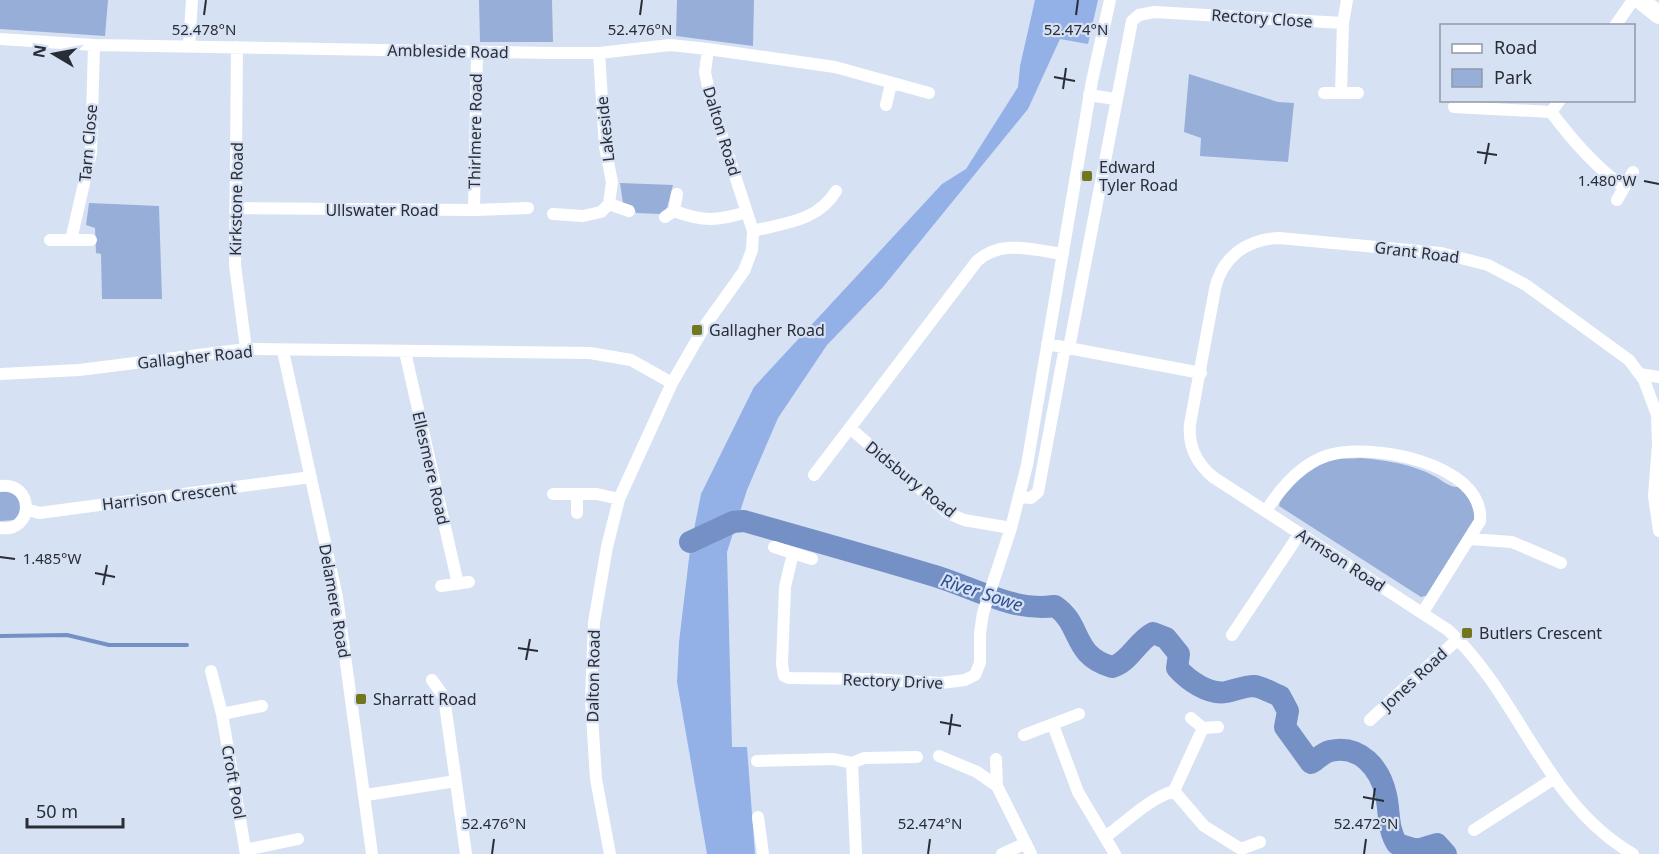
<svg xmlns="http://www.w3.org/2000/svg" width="1659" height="854" font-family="'Noto Sans',sans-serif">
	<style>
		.green { fill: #97aed8 }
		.forest { fill: #93b1e7 }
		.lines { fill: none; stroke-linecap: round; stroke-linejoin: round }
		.stream { stroke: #7490c4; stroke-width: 4 }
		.river { stroke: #7490c4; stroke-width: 22 }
		.street { stroke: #fff; stroke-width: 12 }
		.secondary { stroke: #fff; stroke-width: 18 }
		.ticks { fill: none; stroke: #292d35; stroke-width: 2 }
		.poi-dot { fill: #72761e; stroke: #d7e1f4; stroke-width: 2 }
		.labels { text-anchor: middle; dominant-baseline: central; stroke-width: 4.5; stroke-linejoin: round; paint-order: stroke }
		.street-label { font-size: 16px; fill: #292d35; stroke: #d7e1f4 }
		.poi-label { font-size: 16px; fill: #292d35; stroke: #d7e1f4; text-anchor: start }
		.water-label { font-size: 18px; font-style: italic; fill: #2d4f90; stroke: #d7e1f4 }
		.ticks-label { font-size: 15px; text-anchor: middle; fill: #292d35; stroke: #d7e1f4; stroke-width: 4.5; stroke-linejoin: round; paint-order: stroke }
	</style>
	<rect width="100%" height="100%" fill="#d7e1f4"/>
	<path class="green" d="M0,0H108L105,36L0,29Z
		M479,0H552L553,42H480Z
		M677,0H754L753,46L676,36Z
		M1189,74L1278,102L1294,103L1288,162L1200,156L1201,138L1184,132Z
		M620,183L673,185L667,208L660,214L636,213L633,206L623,203Z
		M89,203L159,206L162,299H102L101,254L96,253L95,228L86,225Z
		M1360,458C1385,460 1412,464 1434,476C1442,480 1450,488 1459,487C1471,496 1477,510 1473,525L1429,595L1421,597L1279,506C1282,490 1315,461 1332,459C1340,458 1351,459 1360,458Z
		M8,490L19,497L22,509L15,520L0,521V491Z"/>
	<path class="forest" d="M1035,0H1098L1088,44L1060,39L1028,109L883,287L827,345L778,418L747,490L727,552L732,747H747L755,854H707L677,682L679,642L690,550L701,494L754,387L942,184L966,169L1018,87L1020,66Z"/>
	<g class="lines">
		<path class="stream" d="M0,636L67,635L109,645H187"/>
		<path class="river" d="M690,542L733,522L744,521C808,539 872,557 935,576C974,588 1014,612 1055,606C1083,625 1071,655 1112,667C1129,663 1137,641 1153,633L1166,638L1179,654L1177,668C1188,680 1208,695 1226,692C1236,690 1244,686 1254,686C1262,687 1272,693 1280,696L1288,711L1285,727L1311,763C1318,759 1322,753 1330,751C1360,744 1380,768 1386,795C1390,812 1387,828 1397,844L1417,850L1437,844L1446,854"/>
		<path class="street" d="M1615,26L1633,0
			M0,39L94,45L550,53H599L670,45L708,49L835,67L929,93
			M189,46L192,0
			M237,47L235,265L246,349
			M1324,93H1358
			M1341,93L1343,23L1347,0
			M1089,95L1115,99
			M886,105L891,84
			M1454,107L1551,112C1573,141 1594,165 1623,187
			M1551,112L1560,100
			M1617,200L1633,172
			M609,204L629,211
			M236,208L474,210L528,208
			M474,210L477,52
			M674,211C704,222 717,221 747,212
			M553,214L583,216L601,212L609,204L612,182L605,147L599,53
			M665,217L674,211L677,194
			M753,231C785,223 818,221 836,191
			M50,240H91
			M71,240L91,153L94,45
			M1047,344L1201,373
			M1069,348L1132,21L1139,15L1154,12L1343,23
			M283,351L337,597L372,854
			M405,352L458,584
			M0,374L79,370L246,349L590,353L631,360L672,383
			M1640,374L1659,377
			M850,428L948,513L964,520L1011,528
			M814,475L977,261C1002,239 1032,250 1063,254
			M0,486C34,481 35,533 0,528
			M553,494H597L619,499
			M577,494V513
			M1019,497L1031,498L1038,492L1065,347
			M27,509L39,513L311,477
			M1266,511C1280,489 1300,465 1326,456C1368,441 1485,463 1480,521L1423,612
			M1470,539L1512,542L1561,563
			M774,547L812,559
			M793,553L785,587L782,664L784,676L789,678L869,679L941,683L965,680L975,675L980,663V633L983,613L1011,528L1027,465L1092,81L1110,0
			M441,586L469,582
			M1232,635L1300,533
			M211,671L222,714L246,854
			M432,680L444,697L466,854
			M222,714L262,706
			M1191,718L1203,728L1218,727
			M1370,720L1458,639
			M1053,725L1078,792L1115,854
			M1024,735L1079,714
			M939,756L977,772L997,786L1031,854
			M996,759L997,786
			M757,761L834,759L852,763L864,758L917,757
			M852,763L856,854
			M1174,791L1204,826L1241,849L1260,842
			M366,795L456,781
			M758,817L763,854
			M1474,830L1555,778
			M1105,837C1128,821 1146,800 1174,791L1203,728
			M245,850L298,839
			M610,854L596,779L591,700L594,622L607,547L619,499L672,383L706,324L744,271L752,250L753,231L711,102L705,72L708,49
			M1002,854L1026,843
			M1633,854C1545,804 1520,696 1448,630L1213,477C1196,463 1188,446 1190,424L1215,289C1222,257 1247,239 1279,238L1441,253L1488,265L1526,285L1629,360L1644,380L1657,415L1658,444L1654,496L1659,531"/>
		<path class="secondary" d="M1640,0L1659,15"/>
	</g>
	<path class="ticks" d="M204,15L206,0M640,15L642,0M1076,15L1078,0M1054,77L1075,81M1063,89L1066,68M1477,152L1497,155M1485,164L1489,143M1644,181L1659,184M0,557L15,559M95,573L115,577M103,585L107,565M518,648L538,651M526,660L530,639M940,722L961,726M949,735L952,714M1363,797L1384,801M1372,809L1375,788M492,854L494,839M928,854L930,839M1364,854L1366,839"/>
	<g class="poi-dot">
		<rect x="1081" y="170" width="12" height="12" rx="3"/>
		<rect x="691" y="324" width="12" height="12" rx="3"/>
		<rect x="1461" y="627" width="12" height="12" rx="3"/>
		<rect x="355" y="693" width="12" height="12" rx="3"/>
	</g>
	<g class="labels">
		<g class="street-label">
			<text transform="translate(1262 18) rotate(4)">Rectory Close</text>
			<text transform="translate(448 51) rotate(1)">Ambleside Road</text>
			<text transform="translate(605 129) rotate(-96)">Lakeside</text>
			<text transform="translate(475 131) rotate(-89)">Thirlmere Road</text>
			<text transform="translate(722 131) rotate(73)">Dalton Road</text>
			<text transform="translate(88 143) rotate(-85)">Tarn Close</text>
			<text transform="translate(236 199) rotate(-89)">Kirkstone Road</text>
			<text x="382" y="210">Ullswater Road</text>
			<text transform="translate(1417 252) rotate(7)">Grant Road</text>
			<text transform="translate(195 357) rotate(-6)">Gallagher Road</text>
			<text transform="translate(431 468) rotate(77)">Ellesmere Road</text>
			<text transform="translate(911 479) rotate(39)">Didsbury Road</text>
			<text transform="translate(169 496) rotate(-7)">Harrison Crescent</text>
			<text transform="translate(1341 560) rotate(33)">Armson Road</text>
			<text transform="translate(335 601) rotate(80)">Delamere Road</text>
			<text transform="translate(593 676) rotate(-89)">Dalton Road</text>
			<text transform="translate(1414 679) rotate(-43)">Jones Road</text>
			<text transform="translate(893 681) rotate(2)">Rectory Drive</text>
			<text transform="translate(234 782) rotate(80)">Croft Pool</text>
		</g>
		<g class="poi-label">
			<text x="1099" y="167">Edward<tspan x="1099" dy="18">Tyler Road</tspan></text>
			<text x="709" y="330">Gallagher Road</text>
			<text x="1479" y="633">Butlers Crescent</text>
			<text x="373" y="699">Sharratt Road</text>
		</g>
		<g class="water-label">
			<text transform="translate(982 592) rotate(18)">River Sowe</text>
		</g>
	</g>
	<g class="ticks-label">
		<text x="204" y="35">52.478°N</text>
		<text x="640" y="35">52.476°N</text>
		<text x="1076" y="35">52.474°N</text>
		<text x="1607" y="186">1.480°W</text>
		<text x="52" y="564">1.485°W</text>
		<text x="494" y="829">52.476°N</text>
		<text x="930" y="829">52.474°N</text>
		<text x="1366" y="829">52.472°N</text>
	</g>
	<rect x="1440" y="24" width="195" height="78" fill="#d7e1f4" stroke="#9199a8" stroke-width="1.5"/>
	<rect x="1452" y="44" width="30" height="9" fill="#ffffff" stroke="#9199a8" stroke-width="1.5"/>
	<text x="1494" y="54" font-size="18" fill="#292d35">Road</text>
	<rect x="1452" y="69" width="30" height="18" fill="#97aed8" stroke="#9199a8" stroke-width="1.5"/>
	<text x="1494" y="84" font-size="18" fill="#292d35">Park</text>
	<g transform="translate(54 54) rotate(280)" stroke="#d7e1f4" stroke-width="4.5" paint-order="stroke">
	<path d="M0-4.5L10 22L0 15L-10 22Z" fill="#292d35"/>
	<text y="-9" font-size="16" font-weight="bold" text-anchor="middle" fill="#292d35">N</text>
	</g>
	<path d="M27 818v9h96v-9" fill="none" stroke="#292d35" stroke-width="3"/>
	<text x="36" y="818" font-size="18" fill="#292d35" stroke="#d7e1f4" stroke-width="4.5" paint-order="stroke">50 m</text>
</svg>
